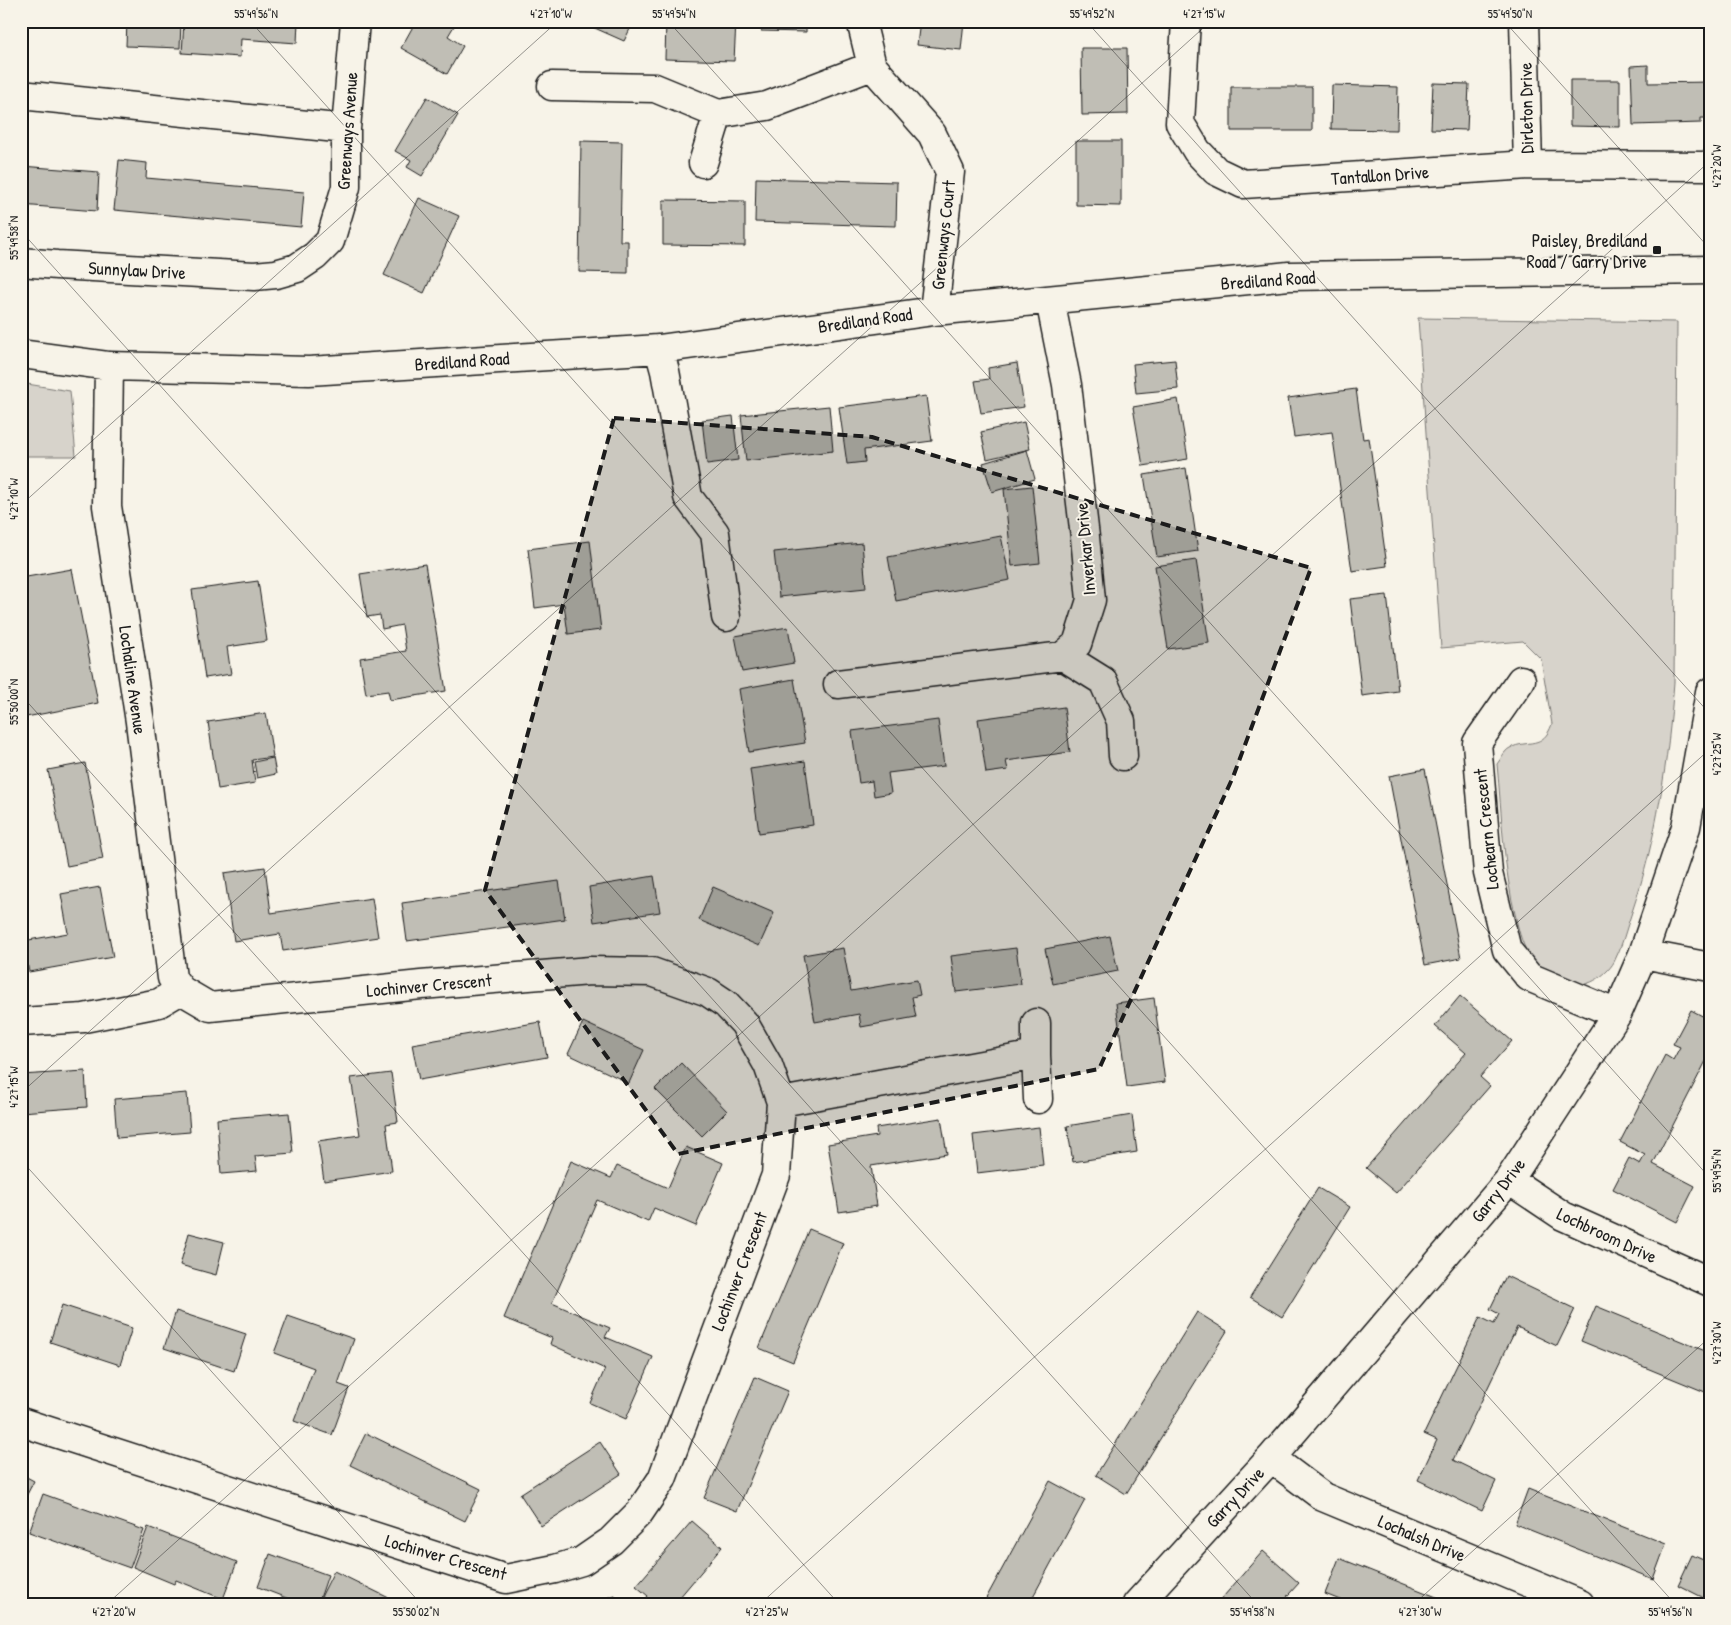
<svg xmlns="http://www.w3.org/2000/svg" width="1731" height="1625" font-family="'Patrick Hand',sans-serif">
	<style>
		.green { fill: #d7d3cb; stroke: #7a7874 }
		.building { fill: #c0beb5; stroke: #1c1c1c }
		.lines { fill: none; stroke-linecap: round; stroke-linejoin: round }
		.minor-casing { stroke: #1c1c1c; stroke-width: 31 }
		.minor { stroke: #f7f3e8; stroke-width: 28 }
		.marked { fill: #1c1c1c; fill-opacity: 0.2; stroke: #1c1c1c; stroke-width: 4; stroke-dasharray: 10 6; stroke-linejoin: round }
		.ticks { fill: none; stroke: #1c1c1c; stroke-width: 1; stroke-opacity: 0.45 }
		.poi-dot { fill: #1c1c1c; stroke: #f7f3e8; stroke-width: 2 }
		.labels { text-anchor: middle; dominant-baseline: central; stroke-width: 4; stroke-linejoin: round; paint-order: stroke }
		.street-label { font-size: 18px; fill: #1c1c1c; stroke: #f7f3e8 }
		.poi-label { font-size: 18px; fill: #1c1c1c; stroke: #f7f3e8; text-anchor: end }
		.neatline { fill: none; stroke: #1c1c1c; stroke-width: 2 }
		.ticks-label { font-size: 12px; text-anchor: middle; fill: #1c1c1c }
	</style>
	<rect width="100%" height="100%" fill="#f7f3e8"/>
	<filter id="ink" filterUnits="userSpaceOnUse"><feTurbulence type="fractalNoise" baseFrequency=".02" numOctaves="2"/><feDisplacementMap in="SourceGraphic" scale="10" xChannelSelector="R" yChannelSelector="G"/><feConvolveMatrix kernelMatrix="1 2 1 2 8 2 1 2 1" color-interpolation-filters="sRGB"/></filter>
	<g filter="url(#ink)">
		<path class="green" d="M1418,318L1677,322L1674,682C1668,761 1657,838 1632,912C1626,929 1622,947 1614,962C1606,976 1585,990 1570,983C1556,977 1542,972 1532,960C1523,947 1519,933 1516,918C1503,868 1502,815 1497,764C1501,759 1504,751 1510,748C1528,739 1543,750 1552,724L1541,659L1523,641L1441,648Z
			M21,383L70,391L76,456H21Z"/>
		<path class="building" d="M127,21H181L180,48L126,46Z
			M184,21H298L297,43L241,39L240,57L182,53Z
			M416,21H457L448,36L463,46L447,74L401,48Z
			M579,21H634L624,41Z
			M666,21H736L734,61L665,59Z
			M761,21H806V32L761,31Z
			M920,21H964L961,50L917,45Z
			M1090,21H1135V22L1090,25Z
			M1081,48H1127L1128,114L1082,115Z
			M1648,65V83L1710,82V118H1701V123L1633,125L1631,66Z
			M1570,80H1620V127L1570,126Z
			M1433,83L1469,84L1467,130L1431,129Z
			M1332,85L1398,87L1397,130L1331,129Z
			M1231,87H1312V131H1231Z
			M427,97L458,115L422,176L407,167L411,160L395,151Z
			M581,141L622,142L620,241H628V273L579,272Z
			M1076,141H1121V206L1076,205Z
			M119,160L147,163L146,178L304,192L301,227L114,210Z
			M21,166L99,172L97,211L21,205Z
			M756,178L897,182L896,226L755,222Z
			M419,198L459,216L424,293L384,275Z
			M663,200L745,201V246L663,245Z
			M1175,360L1178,389L1136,393L1133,364Z
			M1017,363L1024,407L981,413L975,381L989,379L988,368Z
			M1356,389L1363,439L1369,438L1387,566L1352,571L1332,432L1294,437L1288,398Z
			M926,396L932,441L864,450L865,462L847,464L839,407Z
			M1178,399L1188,459L1143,466L1133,407Z
			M829,406L833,451L746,461L741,415Z
			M733,416L738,460L707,464L702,420Z
			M1024,422L1030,449L987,459L981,432Z
			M1027,450L1035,479L992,492L983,463Z
			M1186,468L1198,551L1157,557L1144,475Z
			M1032,486L1040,563L1012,566L1004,489Z
			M1001,536L1010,580L896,601L888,557Z
			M590,541L601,630L568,634L564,604L535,608L528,549Z
			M862,543L866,588L779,597L774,552Z
			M1196,560L1209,643L1168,649L1155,566Z
			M425,564L446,691L390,700L388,691L366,694L360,658L406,651L402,625L382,629L380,615L367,617L360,574Z
			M72,569L98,703L21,718V578Z
			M258,581L267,641L227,647L231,674L205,678L192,590Z
			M1387,595L1398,691L1362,696L1350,599Z
			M788,627L794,663L742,672L735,636Z
			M794,679L805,743L749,752L739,689Z
			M1064,707L1070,752L1006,761L1008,770L986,773L978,719Z
			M266,713L273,757L252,760L255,783L218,789L208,722Z
			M938,720L944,766L888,773L891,793L874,796L872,781L859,783L852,731Z
			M273,758L276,774L257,778L254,762Z
			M805,761L813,825L759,833L750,769Z
			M85,763L103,859L67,866L48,770Z
			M1425,769L1461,958L1425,965L1389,776Z
			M265,867L271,913L372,898L378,937L283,951L280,934L234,941L224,873Z
			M654,876L660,912L594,922L589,887Z
			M559,881L565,919L407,941L402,903Z
			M100,887L113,957L29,972L23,941L68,933L61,894Z
			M713,887L774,913L759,946L699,920Z
			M1110,936L1118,971L1053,984L1045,949Z
			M843,948L851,991L917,980L920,995L912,997L916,1017L861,1027L859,1014L815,1022L803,955Z
			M1016,948L1021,984L956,992L951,956Z
			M1460,996L1512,1041L1480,1077L1490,1086L1396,1193L1366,1168L1466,1053L1435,1026Z
			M1154,998L1165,1082L1127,1087L1116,1003Z
			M1691,1010L1710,1020V1063L1706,1061L1653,1164L1695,1186L1677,1222L1613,1189L1629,1158L1640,1164L1645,1155L1620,1142L1665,1055L1673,1060L1680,1047L1673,1044Z
			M540,1022L547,1057L419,1080L412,1044Z
			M583,1022L644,1050L629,1083L568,1054Z
			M681,1063L727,1111L702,1136L655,1089Z
			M85,1071L87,1107L21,1112V1075Z
			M391,1073L398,1122L386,1124L392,1171L324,1181L318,1141L360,1135L351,1078Z
			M187,1093L190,1132L117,1138L114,1099Z
			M289,1113L293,1153L255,1156L257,1171L221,1174L217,1119Z
			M1132,1115L1137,1152L1073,1162L1067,1126Z
			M941,1118L947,1154L871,1166L877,1206L839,1212L828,1144L877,1136L876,1128Z
			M1039,1127L1043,1165L977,1173L973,1135Z
			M686,1147L723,1163L696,1226L654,1208L648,1222L597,1200L552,1303L610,1328L605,1337L653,1357L626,1419L590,1403L605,1369L550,1344L552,1338L504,1318L571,1161L611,1178L617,1166L668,1188Z
			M1318,1188L1350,1207L1282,1317L1250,1297Z
			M809,1229L843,1243L793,1362L759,1348Z
			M189,1233L224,1242L216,1275L180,1265Z
			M1506,1276L1575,1309L1557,1346L1517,1327L1453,1460L1496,1481L1482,1511L1418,1480L1437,1440L1424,1434L1480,1317L1494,1324L1499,1314L1490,1309Z
			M62,1305L132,1328L120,1365L50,1342Z
			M1596,1306L1710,1353V1394L1581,1341Z
			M176,1311L246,1334L234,1371L164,1348Z
			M1197,1312L1227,1331L1126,1494L1096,1475Z
			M288,1316L354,1339L338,1384L349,1388L332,1435L294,1421L314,1368L274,1353Z
			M755,1377L788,1391L737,1511L704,1498Z
			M366,1433L481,1489L465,1521L350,1465Z
			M600,1442L621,1474L541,1526L520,1494Z
			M21,1474L34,1481L21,1506Z
			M1050,1481L1085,1500L1029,1604H983Z
			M1528,1489L1666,1544L1653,1579L1515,1524Z
			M43,1494L144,1530L130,1568L29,1532Z
			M692,1521L722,1547L674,1604H642L648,1596L636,1586Z
			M148,1527L237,1562L223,1599L176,1580L174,1584L133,1567Z
			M1263,1551L1299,1583L1280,1604H1217Z
			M270,1554L328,1575L318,1604H302L258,1587Z
			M1692,1555L1710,1563V1601L1678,1585Z
			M1339,1558L1444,1600L1443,1604H1350L1325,1594Z
			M334,1571L393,1600L391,1604L318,1603Z
			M615,1595L618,1604H589Z"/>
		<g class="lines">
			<defs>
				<path id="minor" d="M861,21L872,66L932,134L950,172L934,311
					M1186,21L1180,123L1197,151L1216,171L1243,184L1528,165L1710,166
					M1524,21L1528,165
					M552,86L655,88L718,114L767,106L872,66
					M21,95L346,129
					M703,163L718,114
					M21,262L57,265L254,276L276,274L297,268L315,256L330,241L346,187V129L355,21
					M659,349L665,371L688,497L715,533L726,617
					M21,354L109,366L309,371L659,349L934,311L1289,276L1710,270
					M109,366L107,506L140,722L172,978L181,990
					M1063,656L1103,681L1121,721L1123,756
					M1521,680L1477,743L1488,873L1507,950L1529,977L1617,1014
					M838,684L1063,656L1077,644L1091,600L1085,537L1067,385L1050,300
					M1643,954L1710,967
					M21,1022L84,1018L159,1003L181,990L210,1007L421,985L590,971L652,972L708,992L726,1004L744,1023L768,1065L781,1102L776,1175L662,1479L639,1513L611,1541L582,1561L555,1569L506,1579L21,1422
					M1036,1023V1055L1038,1099
					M781,1102L1036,1055
					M1509,1180L1563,1216L1710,1282
					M1271,1458L1323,1497L1580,1604
					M1137,1604L1271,1458L1509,1180L1617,1014L1643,954L1686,827L1710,692"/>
			</defs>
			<use href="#minor" class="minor-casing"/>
			<use href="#minor" class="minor"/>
		</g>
	</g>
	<path class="marked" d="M614,418L872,437L1311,568L1233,777L1099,1069L678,1154L485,890Z"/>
	<path class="ticks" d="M250,21L1675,1604M668,21L1710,1178M1086,21L1710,714M1504,21L1710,249M21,231L1257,1604M21,505L558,21M21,695L839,1604M21,1093L1211,21M21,1160L421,1604M107,1604L1710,161M760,1604L1710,749M1414,1604L1710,1337"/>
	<rect class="poi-dot" x="1652" y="245" width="10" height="10" rx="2.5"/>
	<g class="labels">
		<g class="street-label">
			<text transform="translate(1526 108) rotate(-91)">Dirleton Drive</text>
			<text transform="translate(347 131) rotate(-86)">Greenways Avenue</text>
			<text transform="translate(1380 175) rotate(-4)">Tantallon Drive</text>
			<text transform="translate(943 235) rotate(-84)">Greenways Court</text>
			<text transform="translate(137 270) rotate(3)">Sunnylaw Drive</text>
			<text transform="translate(1268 280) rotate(-4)">Brediland Road</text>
			<text transform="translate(865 320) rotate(-8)">Brediland Road</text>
			<text transform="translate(462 361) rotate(-4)">Brediland Road</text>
			<text transform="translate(1085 549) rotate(-95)">Inverkar Drive</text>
			<text transform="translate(133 680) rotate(82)">Lochaline Avenue</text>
			<text transform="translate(1486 829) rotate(-96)">Lochearn Crescent</text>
			<text transform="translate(429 985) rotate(-5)">Lochinver Crescent</text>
			<text transform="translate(1498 1190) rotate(-52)">Garry Drive</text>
			<text transform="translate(1607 1235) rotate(25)">Lochbroom Drive</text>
			<text transform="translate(739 1271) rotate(-69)">Lochinver Crescent</text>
			<text transform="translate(1235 1497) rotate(-47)">Garry Drive</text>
			<text transform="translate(1422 1538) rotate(23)">Lochalsh Drive</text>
			<text transform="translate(446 1557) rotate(16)">Lochinver Crescent</text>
		</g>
		<g class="poi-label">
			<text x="1647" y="240">Paisley, Brediland<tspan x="1647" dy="21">Road / Garry Drive</tspan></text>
		</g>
	</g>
	<rect width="1731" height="1625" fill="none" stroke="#f7f3e8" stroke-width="55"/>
	<rect x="28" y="28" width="1676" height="1570" class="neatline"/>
	<g class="ticks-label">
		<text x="256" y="18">55°49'56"N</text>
		<text x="551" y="18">4°27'10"W</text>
		<text x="674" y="18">55°49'54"N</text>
		<text x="1092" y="18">55°49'52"N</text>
		<text x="1204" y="18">4°27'15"W</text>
		<text x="1510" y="18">55°49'50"N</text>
		<text transform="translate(1717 166) rotate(-90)" y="4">4°27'20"W</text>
		<text transform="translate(14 238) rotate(-90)" y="4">55°49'58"N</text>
		<text transform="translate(14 499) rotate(-90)" y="4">4°27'10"W</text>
		<text transform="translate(14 702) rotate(-90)" y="4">55°50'00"N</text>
		<text transform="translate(1717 754) rotate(-90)" y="4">4°27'25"W</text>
		<text transform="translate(14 1087) rotate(-90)" y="4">4°27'15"W</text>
		<text transform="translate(1717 1171) rotate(-90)" y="4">55°49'54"N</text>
		<text transform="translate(1717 1343) rotate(-90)" y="4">4°27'30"W</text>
		<text x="114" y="1616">4°27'20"W</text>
		<text x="416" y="1616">55°50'02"N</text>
		<text x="767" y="1616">4°27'25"W</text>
		<text x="1252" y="1616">55°49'58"N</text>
		<text x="1420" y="1616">4°27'30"W</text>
		<text x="1670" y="1616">55°49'56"N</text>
	</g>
</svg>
